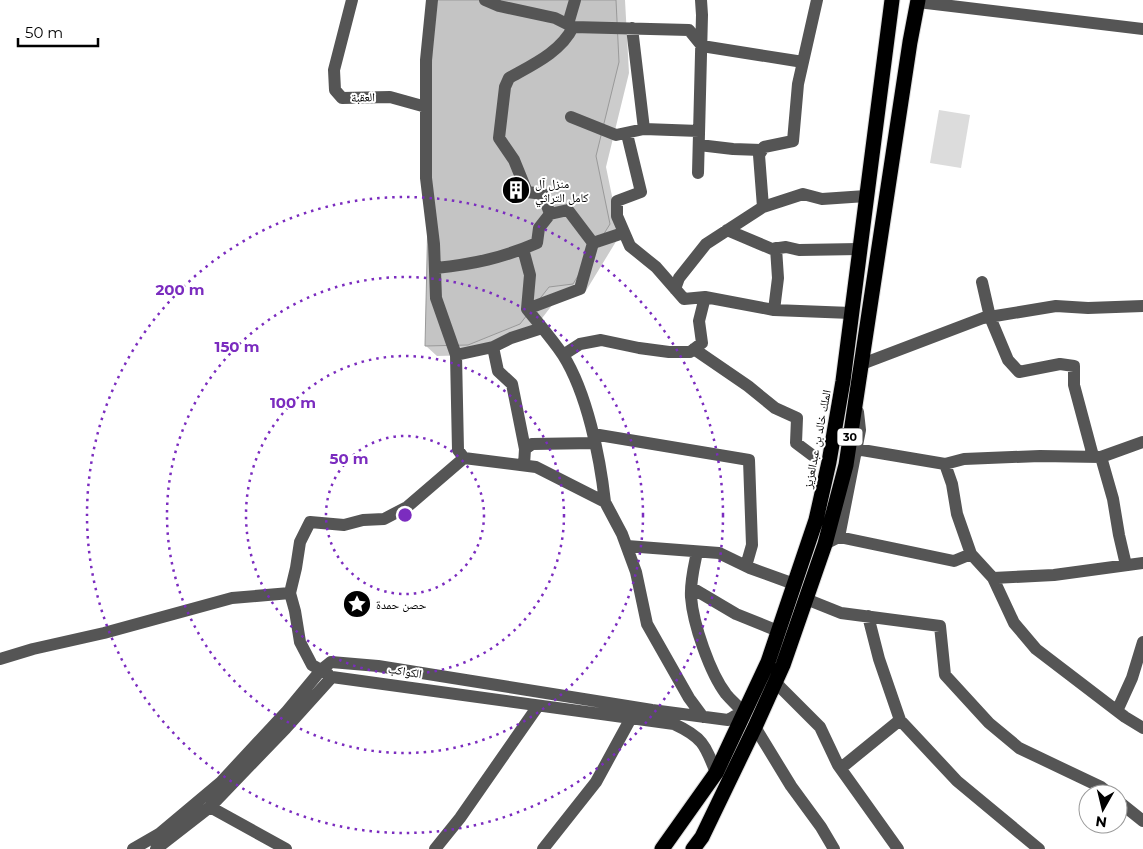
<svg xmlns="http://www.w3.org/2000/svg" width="1143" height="849" font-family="Montserrat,'Noto Naskh Arabic',sans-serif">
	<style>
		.garden { fill: #dcdcdc }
		.shadow { fill: #0003 }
		.building { fill: #c4c4c4; stroke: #999 }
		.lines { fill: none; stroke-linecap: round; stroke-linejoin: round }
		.highway-casing { stroke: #dbdbdb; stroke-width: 17 }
		.minor { stroke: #555; stroke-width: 12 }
		.highway { stroke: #000; stroke-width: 15 }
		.ring { fill: none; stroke: #7b2cbf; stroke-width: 2.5; stroke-dasharray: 2.5 5 }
		.labels { text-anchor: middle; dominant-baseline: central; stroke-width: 4; stroke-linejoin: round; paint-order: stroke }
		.shield { fill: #fff; stroke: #4c4c4c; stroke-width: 1 }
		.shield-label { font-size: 11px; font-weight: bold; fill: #000 }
		.street-label { font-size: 12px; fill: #000; stroke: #fff }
		.poi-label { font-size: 12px; fill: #000; stroke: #fff; text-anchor: start }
		.centre { fill: #7b2cbf; stroke: #fff; stroke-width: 2.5 }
		.ring-label { font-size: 15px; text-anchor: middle; font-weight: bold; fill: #7b2cbf; stroke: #fff; stroke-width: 4; stroke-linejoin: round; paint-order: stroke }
	</style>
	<rect width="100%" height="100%" fill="#fff"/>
	<path class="garden" d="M939,110L970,115L961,168L930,163Z"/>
	<path class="shadow" d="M434,0H625L629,73L606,167L620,235L584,294L559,296L530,334L479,355L437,356L426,346Z"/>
	<path class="building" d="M433,0H616L619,62L596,156L610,224L573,284L549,287L520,324L468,345L425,346Z"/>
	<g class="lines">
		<defs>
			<path id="highway" d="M662,849L716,773L768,662L816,520L829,462L843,381L892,0
				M693,849L702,837L755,727L783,665L825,544L846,465L910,42L918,0"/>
		</defs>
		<use href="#highway" class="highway-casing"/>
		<path class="minor" d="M352,0L334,70L335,90L342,98L390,97L426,107
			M432,0L426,60V178L434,244L436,298L456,355L458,450L464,458L536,467L605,502L622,534L636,572L647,624L689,698L703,717
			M485,0L499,6L555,18L573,27L689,30L702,46L803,62
			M918,2L1143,29
			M568,24L575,0
			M573,27C561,52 532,65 509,78L505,87L499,138L514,160L527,192L543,194L550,214L568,210L593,243
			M632,28L644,129
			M571,117L616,135L644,129L699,131
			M627,134L641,192L617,201V216L630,246L656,267L684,299L705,297L774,310L851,313
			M699,145L733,149L761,150
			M698,173L702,15L701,0
			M763,207L759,155L764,147L793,141L798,84L817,0
			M727,230L772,249L786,247L799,250L859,249
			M593,243L623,233
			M523,249L530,275L527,309C539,324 552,339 563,355C587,393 600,457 605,502
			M436,268C474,264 502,258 537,243L539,228L550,214
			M982,282L990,317L1008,360L1019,372L1060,364L1074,366V385L1093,456
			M675,289L679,278L706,244L763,207L803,194L822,199L866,196
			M527,309L580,289L593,243
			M774,310L778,278L776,248
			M493,347L498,371L512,384L525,449L524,465
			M694,349L748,386L775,408L797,418L796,443L812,455
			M456,355L493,347L511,338L542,328
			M563,355L580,344L601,340L639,348L669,352H690L702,343L699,321L705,297
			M862,364L983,318L1056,306L1088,308L1143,306
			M593,434L749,460L752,545L746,566
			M525,449L532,444L595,443
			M856,449L945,464L952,484L957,514L971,554
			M1101,457L1113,499L1119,535L1126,565
			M945,464L964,459L1040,456L1101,457L1143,442
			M839,537L860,430L858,412
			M825,544L839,537L954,561L971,554L993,578L1014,623L1036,649L1125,717L1143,728
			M627,546L719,553L750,568L794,584
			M697,552C694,567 690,582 691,597C693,624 710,673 726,694C731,700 737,705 742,711
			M993,578L1054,575L1143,563
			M692,588L736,614L778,631
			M806,599L841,613L940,626L945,675L989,723L1019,748L1101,787L1110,794
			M868,616L879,659L900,720L957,781L1039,849
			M0,659L33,649L104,633L232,598L290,593
			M328,674L312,665L300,642L295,611L290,593L296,568L300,542L310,522L344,525L363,520L384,519L407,507L464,458
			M776,683L820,727L838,765L898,849
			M1117,711L1132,678L1143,642
			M755,727L791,786L821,827L834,849
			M841,768L900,720
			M1118,801L1143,821
			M210,807L286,849
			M133,849L159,834L221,782L287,711L321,670L331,662L378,666L652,710L728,720L746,709
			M156,849L210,807L286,728L332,677L674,724C702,737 705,744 716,773
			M435,849L460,818L538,706
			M543,849L596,782L631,718"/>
		<use href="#highway" class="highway"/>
	</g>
	<g class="ring">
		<circle cx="405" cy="515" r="79"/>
		<circle cx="405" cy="515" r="159"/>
		<circle cx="405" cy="515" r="238"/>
		<circle cx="405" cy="515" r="318"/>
	</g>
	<defs>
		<symbol id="building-disc" viewBox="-11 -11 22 22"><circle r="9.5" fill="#000" stroke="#fff"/><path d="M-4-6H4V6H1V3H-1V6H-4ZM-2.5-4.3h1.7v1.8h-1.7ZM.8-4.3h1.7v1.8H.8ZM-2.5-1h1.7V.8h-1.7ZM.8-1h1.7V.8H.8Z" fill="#fff"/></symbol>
		<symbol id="sight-disc" viewBox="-11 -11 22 22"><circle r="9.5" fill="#000" stroke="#fff"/><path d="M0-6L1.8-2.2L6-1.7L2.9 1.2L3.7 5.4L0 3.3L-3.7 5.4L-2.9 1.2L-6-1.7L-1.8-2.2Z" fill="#fff"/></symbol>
	</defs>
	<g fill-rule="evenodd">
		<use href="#building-disc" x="500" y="174" width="32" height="32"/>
		<use href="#sight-disc" x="341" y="588" width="32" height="32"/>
	</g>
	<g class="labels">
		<rect class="shield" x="837.5" y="428.5" width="25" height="17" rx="4"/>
		<g class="shield-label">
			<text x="850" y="437">30</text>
		</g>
		<g class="street-label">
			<text transform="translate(363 97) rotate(-2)">العقبة</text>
			<text transform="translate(817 439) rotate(-79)">الملك خالد بن عبدالعزيز</text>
			<text transform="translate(405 671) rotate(9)">الكواكب</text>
		</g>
		<g class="poi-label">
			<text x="535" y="183">منزل آل<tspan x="535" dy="14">كامل التراثي</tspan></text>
			<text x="376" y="604">حصن حمدة</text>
		</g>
	</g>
	<circle cx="405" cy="515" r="8" class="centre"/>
	<g class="ring-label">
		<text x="180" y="295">200 m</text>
		<text x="237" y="352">150 m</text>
		<text x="293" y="408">100 m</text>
		<text x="349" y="464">50 m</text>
	</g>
	<g transform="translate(1103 809) rotate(188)"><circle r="24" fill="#ffffff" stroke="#999999"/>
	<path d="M0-4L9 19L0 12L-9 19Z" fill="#000000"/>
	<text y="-8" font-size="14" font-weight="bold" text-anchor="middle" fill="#000000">N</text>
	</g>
	<path d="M18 38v8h80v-8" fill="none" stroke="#000000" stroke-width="2.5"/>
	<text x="25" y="38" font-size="15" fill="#000000" stroke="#ffffff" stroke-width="4" paint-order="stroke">50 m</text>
</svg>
